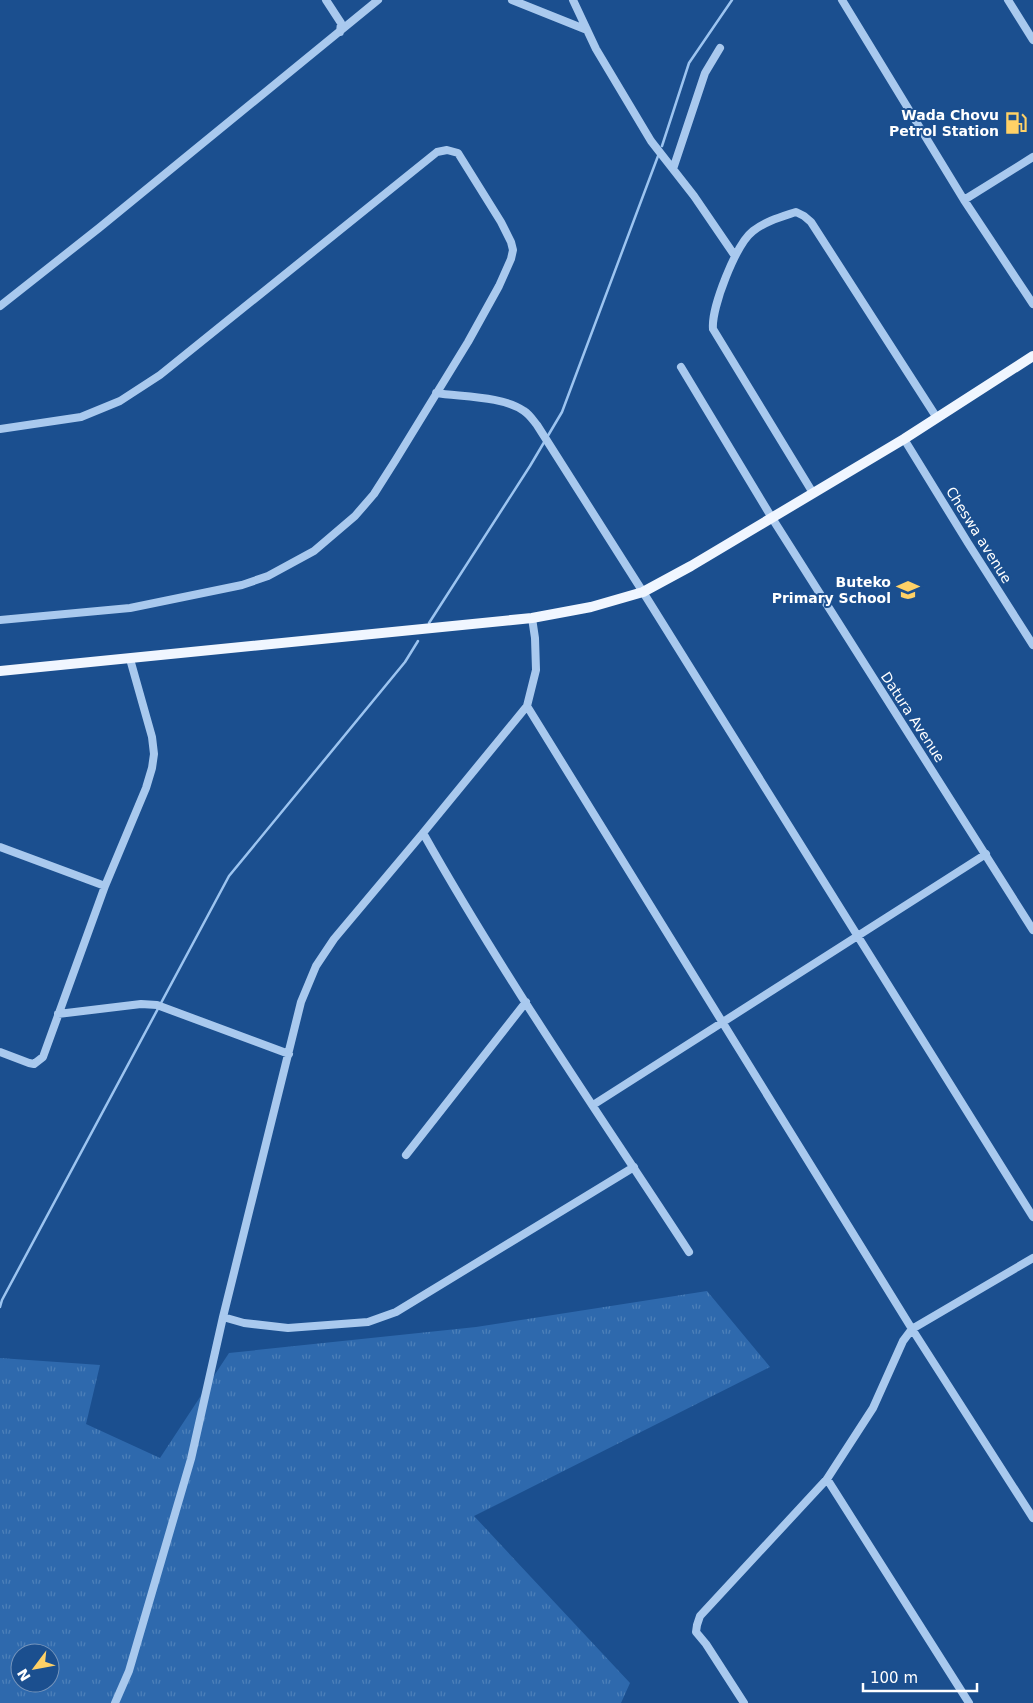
<svg xmlns="http://www.w3.org/2000/svg" width="1033" height="1703" font-family="'DejaVu Sans',sans-serif">
	<style>
		.grass { fill: url(#grass-tufts); fill-rule: evenodd }
		.lines { fill: none; stroke-linecap: round; stroke-linejoin: round }
		.stream { stroke: #9cc4f0; stroke-width: 2.5 }
		.minor { stroke: #a9c9ee; stroke-width: 8 }
		.major { stroke: #f0f6ff; stroke-width: 10 }
		.labels { text-anchor: middle; dominant-baseline: central; stroke-width: 4; stroke-linejoin: round; paint-order: stroke }
		.poi-label { font-size: 14px; font-weight: bold; fill: #fff; stroke: #1b4f8f; text-anchor: end }
		.street-label { font-size: 14px; fill: #fff; stroke: #1b4f8f }
	</style>
	<defs>
		<pattern id="grass-tufts" width="24" height="20" patternUnits="userSpaceOnUse" patternTransform="scale(1.25)"><rect width="24" height="20" fill="#2e69ad"/><path d="M3 7l-1-3M5 7V3M7 7l1-3M15 17l-1-3M17 17v-4M19 17l1-3" fill="none" stroke="#4d80b9"/></pattern>
	</defs>
	<rect width="100%" height="100%" fill="#1b4f8f"/>
	<path class="grass" d="M707,1291L770,1367L474,1516L630,1683L621,1703H0V1358L100,1365L86,1424L160,1458L229,1353L476,1327ZM20,1653H50V1683H20Z"/>
	<g class="lines">
		<path class="stream" d="M662,146L689,63L732,0
			M429,623L530,466L562,412L658,156
			M0,1307L2,1300L229,876L405,662L418,641"/>
		<path class="minor" d="M326,0L341,23L340,32
			M512,0L587,30
			M573,0L596,49L651,141L694,196L735,256
			M842,0L964,200L1033,304
			M1008,0L1033,40
			M673,169L705,73L720,48
			M964,200L1033,157
			M0,306L99,228L378,0
			M681,367L772,518L1033,930
			M436,393C462,397 503,396 524,411C529,414 533,420 537,425L643,592L1033,1217
			M0,429L81,417L120,401L160,375L437,152L447,150L458,153L501,222L511,242L513,250L511,259L499,286L468,342L395,461L374,494L355,516L314,551L268,576L242,585L130,608L0,620
			M904,439L968,543L1033,645
			M813,493L713,329C711,308 736,244 753,231C766,221 781,217 796,212L804,216L811,222L937,418
			M527,706L912,1329L1033,1518
			M423,833C504,977 599,1114 689,1252
			M0,847L105,886
			M58,1014L141,1004L157,1005L289,1054
			M0,1052L29,1063L34,1064L43,1057L105,886L146,788L152,768L154,754L152,737L130,659
			M593,1105L986,854
			M406,1155L526,1002
			M223,1317L244,1323L288,1328L368,1322L396,1312L634,1167
			M827,1479L969,1703
			M115,1703L129,1671L191,1459L223,1317L301,1002L316,966L334,939L423,833L527,706L536,670L535,638L532,618
			M744,1703L706,1644L696,1632L697,1625L700,1616L827,1479L873,1408L903,1341L912,1329L1033,1258"/>
		<path class="major" d="M0,671L532,618L591,607L643,592L691,566L904,439L1033,356"/>
	</g>
	<defs>
		<symbol id="fuel-bare" viewBox="-9 -9 18 18"><path d="M-5.5-6h7V0h2V4h1.3V-2.5L3-4.5l.8-.8L6-3V5H2.5V1h-1V6h-7ZM-4.2-4.7v3.2H.2V-4.7Z" fill="#ffd166" stroke="#1b4f8f" stroke-width="2.5" paint-order="stroke"/></symbol>
		<symbol id="school-bare" viewBox="-9 -9 18 18"><path d="M0-5L7-2L0 1L-7-2ZM-4 1L0 2.5L4 1V4Q0 6-4 4Z" fill="#ffd166" stroke="#1b4f8f" stroke-width="2.5" paint-order="stroke"/></symbol>
	</defs>
	<g fill-rule="evenodd">
		<use href="#fuel-bare" x="1000" y="107" width="32" height="32"/>
		<use href="#school-bare" x="892" y="574" width="32" height="32"/>
	</g>
	<g class="labels">
		<g class="poi-label">
			<text x="999" y="115">Wada Chovu<tspan x="999" dy="16">Petrol Station</tspan></text>
			<text x="891" y="582">Buteko<tspan x="891" dy="16">Primary School</tspan></text>
		</g>
		<g class="street-label">
			<text transform="translate(979 535) rotate(58)">Cheswa avenue</text>
			<text transform="translate(913 717) rotate(57)">Datura Avenue</text>
		</g>
	</g>
	<g transform="translate(35 1668) rotate(238)"><circle r="24" fill="#1b4f8f" stroke="#7695bc"/>
	<path d="M0-4L9 19L0 12L-9 19Z" fill="#ffd166"/>
	<text y="-8" font-size="14" font-weight="bold" text-anchor="middle" fill="#ffffff">N</text>
	</g>
	<path d="M863 1683v8h114v-8" fill="none" stroke="#ffffff" stroke-width="2.5"/>
	<text x="870" y="1683" font-size="15" fill="#ffffff" stroke="#1b4f8f" stroke-width="4" paint-order="stroke">100 m</text>
</svg>
